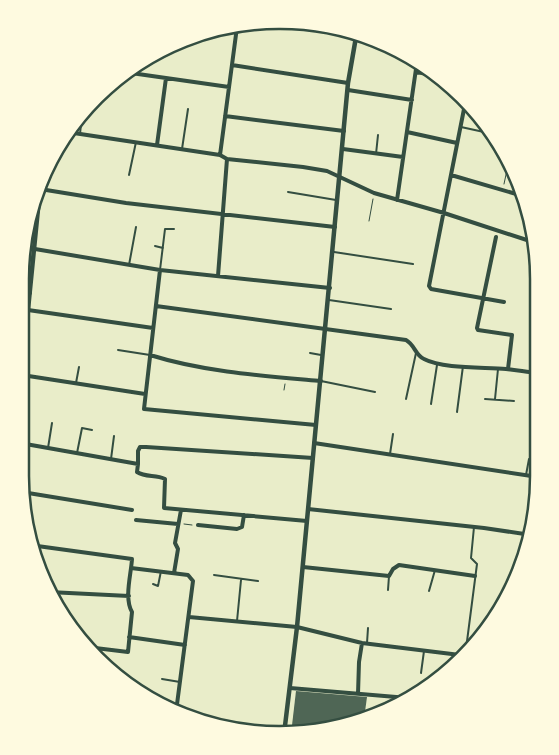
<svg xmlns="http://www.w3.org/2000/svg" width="559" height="755" font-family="'IBM Plex Sans',sans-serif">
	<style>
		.building { fill: #4f6655 }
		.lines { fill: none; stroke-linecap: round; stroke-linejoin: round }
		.path { stroke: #344e41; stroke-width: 1 }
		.service { stroke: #344e41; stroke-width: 2 }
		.minor { stroke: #344e41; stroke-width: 4 }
		.tertiary { stroke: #344e41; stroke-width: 4.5 }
		.rim { fill: none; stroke: #344e41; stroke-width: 2.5 }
	</style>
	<rect width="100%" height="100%" fill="#e9edc9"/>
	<path class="building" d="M296,691L367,697L364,719L297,734H291Z"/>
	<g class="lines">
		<path class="path" d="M504,184L507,170
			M369,221L373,199
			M284,390L285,384
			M184,524L192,525"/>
		<path class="service" d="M461,127L493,134
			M80,134L82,115
			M182,149L188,109
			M376,154L378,135
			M129,175L136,142
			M288,192L336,200
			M155,246L163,248
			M334,252L413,264
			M129,265L136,227
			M21,266L32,268
			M160,270L165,229H174
			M329,300L391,309
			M118,350L150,355
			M310,353L321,355
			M321,381L375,392
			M76,383L79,367
			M406,399L416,353
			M485,399L514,401
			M495,399L498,369
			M431,404L437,365
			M457,412L463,366
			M48,448L52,423
			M77,453L82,428L92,430
			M390,454L393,434
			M111,459L114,436
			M526,475L529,459
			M214,575L258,581
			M153,584L158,586L161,571
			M388,590L389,576
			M429,591L435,570
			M237,621L241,580
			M367,643L368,628
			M466,649L477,564L471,558L474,527
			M421,673L424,651
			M162,679L180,682"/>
		<path class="minor" d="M274,25L346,33
			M232,65L348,83
			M124,72L229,87
			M416,72L433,75
			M348,90L412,100
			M465,104L429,286L431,289L504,302
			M225,116L344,131
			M67,132L220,155L227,159L303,167L327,171L374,193L444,213L536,243
			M407,132L457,143
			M157,145L166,78
			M343,149L403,157
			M220,155L237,27
			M451,175L523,196
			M40,189L126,203L335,227
			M397,200L417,62
			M496,237L477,328L478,330L512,335L508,369
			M23,247L160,270L330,288
			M160,270L144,409L316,425
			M218,276L227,159
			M20,292L30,293
			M156,306L406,340C415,345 415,355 424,359C443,369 484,367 506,369C517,370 527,372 538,373
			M28,310L153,328
			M20,330L26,331
			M150,355C204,372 264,376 321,381
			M22,375L145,394
			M20,443L138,464V451L140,447H146L313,458
			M314,443L538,477
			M138,464L137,472C146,478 156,474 165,479L164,508L307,521
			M22,492L132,510
			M308,509L484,528L531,535
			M136,520L178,524
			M198,525L237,529L242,527L244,515
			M30,545L132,559C131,575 124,598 132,612L128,652L87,647
			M303,567L389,576L393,569L399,565L475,576
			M131,568L188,575L193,581L176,712
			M174,573L178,549L175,543L181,510
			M49,592L129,596
			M189,617L297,627L362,643L460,655
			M129,637L185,645
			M290,688L408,698
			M358,694L359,662L362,643
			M160,705L177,707"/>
		<path class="tertiary" d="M20,390L40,189
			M284,734L297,627L348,83L356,37"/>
	</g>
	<path d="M0 0H559V755H0ZM279 29H280A250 250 0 0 1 530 279V476A250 250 0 0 1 280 726H279A250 250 0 0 1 29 476V279A250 250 0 0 1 279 29Z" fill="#fefae0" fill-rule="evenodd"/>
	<path class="rim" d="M279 29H280A250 250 0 0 1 530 279V476A250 250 0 0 1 280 726H279A250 250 0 0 1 29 476V279A250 250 0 0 1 279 29Z"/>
</svg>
